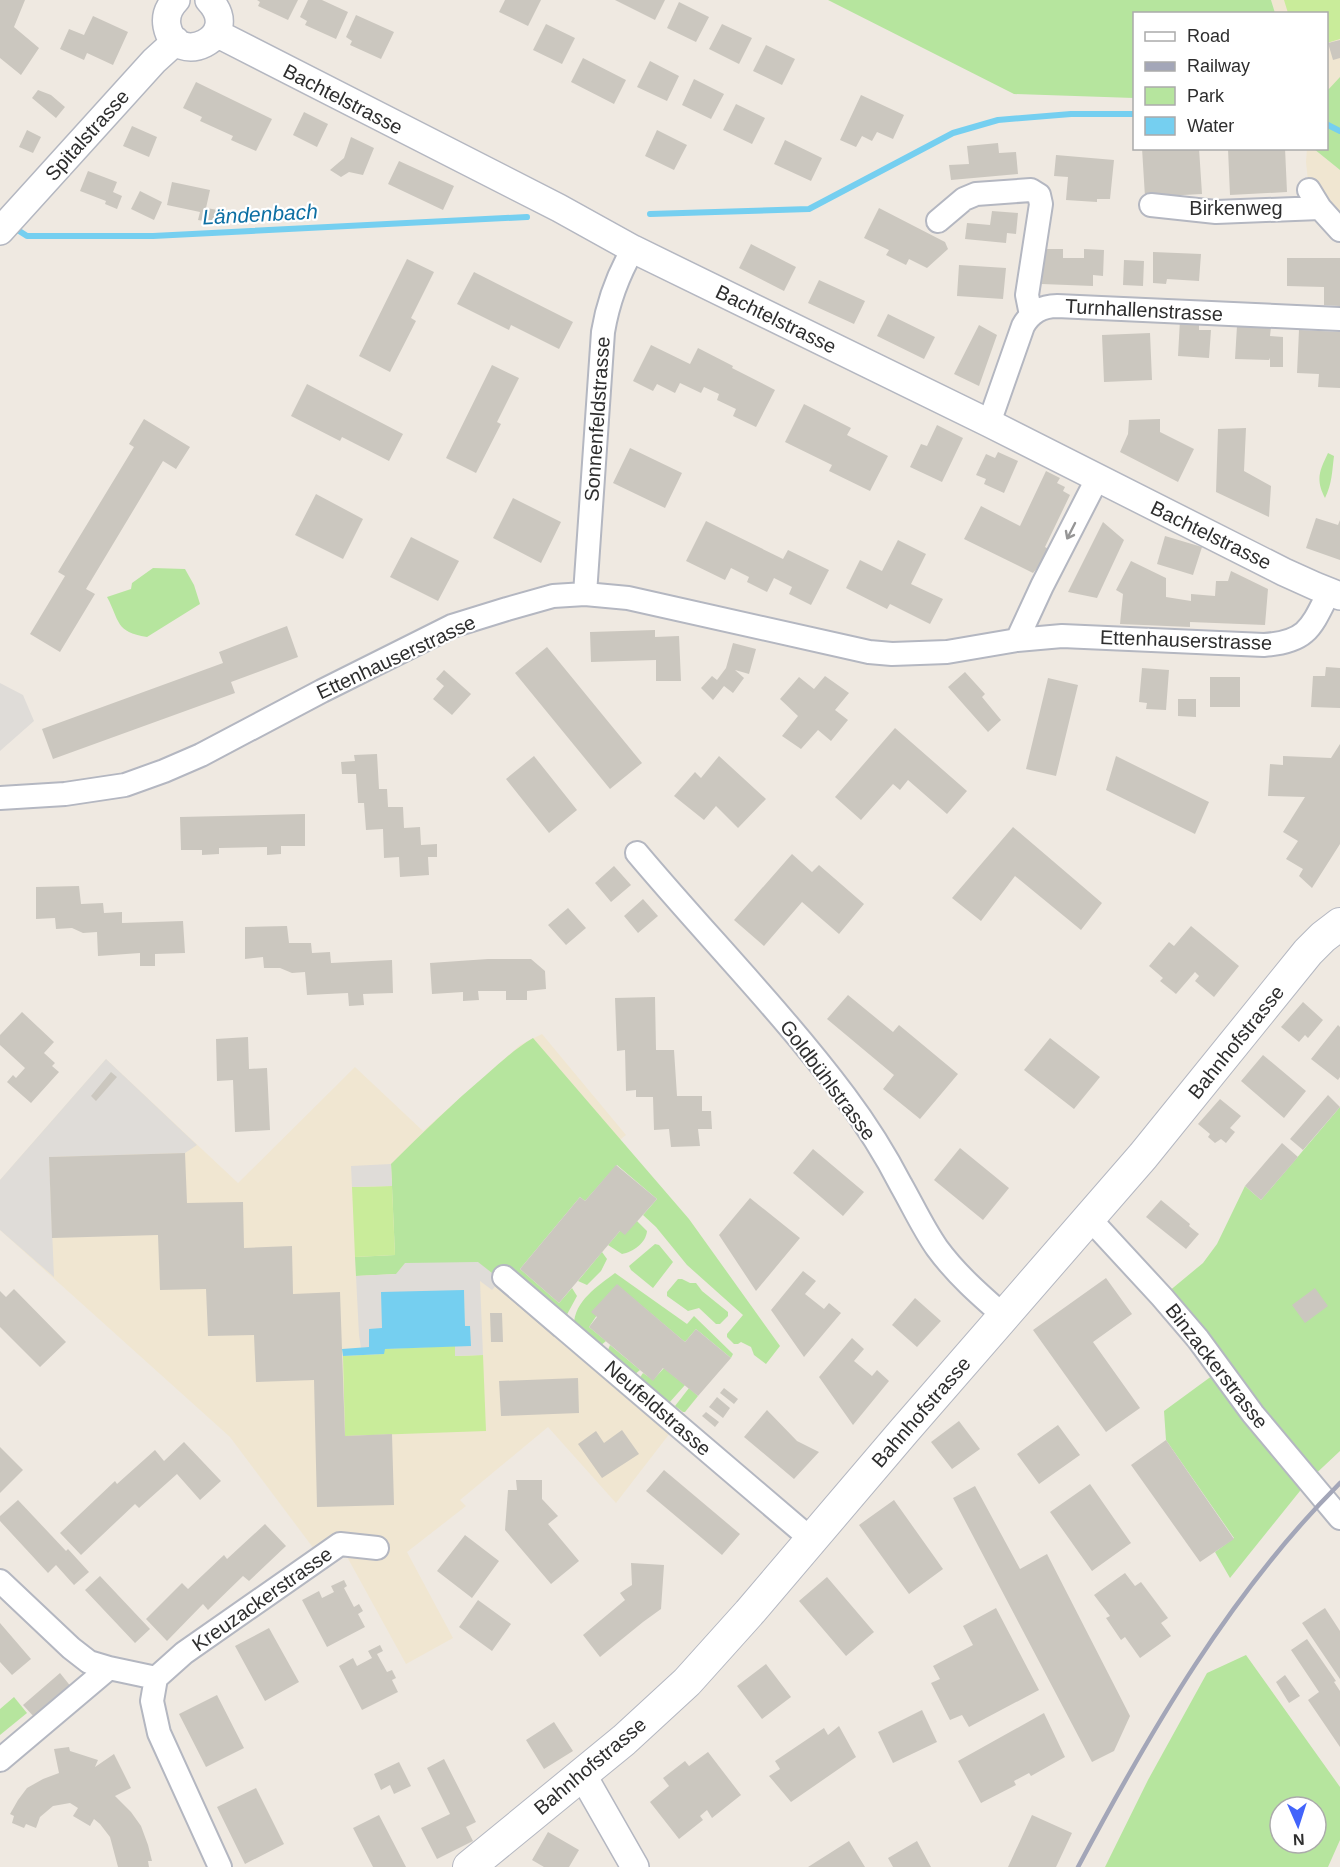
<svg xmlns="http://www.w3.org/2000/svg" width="1340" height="1867" font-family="Arial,sans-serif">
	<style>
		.education { fill: #f0e6d1 }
		.green { fill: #b6e59e; fill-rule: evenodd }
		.pitch { fill: #c9ec9a }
		.plaza { fill: #dfdcd8 }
		.water { fill: #75cff0 }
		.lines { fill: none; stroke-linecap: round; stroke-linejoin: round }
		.stream { stroke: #75cff0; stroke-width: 6 }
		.building { fill: #cbc7bf }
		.minor-casing { stroke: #b4b7c1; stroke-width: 26 }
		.tertiary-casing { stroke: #b4b7c1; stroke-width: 30 }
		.secondary-casing { stroke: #b4b7c1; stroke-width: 34 }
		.minor { stroke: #fff; stroke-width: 22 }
		.tertiary { stroke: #fff; stroke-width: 27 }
		.secondary { stroke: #fff; stroke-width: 32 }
		.rail { stroke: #a3a6b8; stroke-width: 4.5 }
		.oneway { stroke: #969696 }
		.labels { text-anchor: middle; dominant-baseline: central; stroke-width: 4.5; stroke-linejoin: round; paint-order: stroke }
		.street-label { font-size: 20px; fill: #2e2e2e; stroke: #fff }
		.water-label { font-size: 21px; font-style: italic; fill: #0d6fa3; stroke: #fff }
	</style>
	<rect width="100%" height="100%" fill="#efe9e1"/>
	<path class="education" d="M1271,0H1340V112L1327,105L1326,14L1275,13Z
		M1307,149H1314L1340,170V230L1309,190L1306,162Z
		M542,1034L626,1135L503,1234L478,1262L677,1424L616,1503L548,1427L460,1500L466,1506L407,1552L453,1638L406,1664L340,1544L320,1557L230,1437L0,1230V1180L106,1059L238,1183L355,1067L423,1131L520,1045Z"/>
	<path class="green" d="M828,0H1271L1275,13L1134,14V98L1014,94Z
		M1340,77V170L1314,149L1326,148L1327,91Z
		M1328,453L1334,456C1332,472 1332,484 1325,498C1315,479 1320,470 1328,453Z
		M153,568L185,569L194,585L200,604L147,637C115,632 120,621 107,597L131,589L132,583Z
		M533,1038L689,1219L780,1346L766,1364L754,1355L751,1347L741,1342L738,1344H734L727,1337V1334L743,1315L687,1265L656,1227L643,1215L657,1199L617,1165L585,1201L580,1197L520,1269L559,1303L572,1288L577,1296L564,1320L501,1280L396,1274L356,1276L355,1257L395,1255L391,1164C422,1133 453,1103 486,1075C501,1062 516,1048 533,1038Z
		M1340,1107V1451L1308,1481L1230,1578L1215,1552L1234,1538L1166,1440L1164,1411L1220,1370L1162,1297L1203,1263L1217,1244L1245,1186L1261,1200Z
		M637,1221L647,1231C646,1243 633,1252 622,1254L608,1245L620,1231Z
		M655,1244L659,1245L673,1262L653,1288L631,1270L629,1266Z
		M602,1252L607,1259L601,1271L587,1285L578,1281Z
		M615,1273L687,1324L694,1316L733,1354L731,1358L696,1329L685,1342L617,1285L589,1327L606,1341L599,1347L574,1325C574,1301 598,1286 615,1273Z
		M678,1279H682L690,1283H696L702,1291L728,1312V1316L720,1324H716L699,1308L688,1311L667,1296V1292Z
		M610,1345L640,1370L634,1375L606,1355Z
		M664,1368L685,1385L669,1403L639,1379L643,1373L653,1380Z
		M689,1388L698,1396L685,1412H683L675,1406Z
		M1246,1655L1340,1787V1840L1328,1867H1105L1148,1780L1207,1673ZM1280,1807H1316V1843H1280Z
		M14,1697L27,1713L0,1735V1709Z"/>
	<path class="pitch" d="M1284,0H1340V39L1327,43L1326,14L1288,13Z
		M392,1186L395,1255L355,1257L352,1187Z
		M455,1346V1356L483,1355L486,1431L345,1436L343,1356L384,1354V1349Z"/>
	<path class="plaza" d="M0,683L23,695L34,721L0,751Z
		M106,1059L197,1145L185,1153L49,1157L54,1277L0,1230V1180Z
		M391,1164L392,1186L352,1187L351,1166Z
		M478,1262L501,1280L492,1290L480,1281L483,1355L455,1356V1346H470L465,1327L464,1290L382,1328L369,1347L361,1348L359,1335L356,1276L396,1274L405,1263Z"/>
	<path class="water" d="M464,1290L465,1326H470L471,1346L385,1349L384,1354L343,1356L342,1349L369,1347V1329L382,1328L381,1292Z"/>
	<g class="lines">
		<path class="stream" d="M1326,124L1340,131
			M650,214L809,209L953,133L998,120L1071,114H1134
			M13,227L27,236H153L527,217"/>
	</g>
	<path class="building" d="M0,0H25L14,27L39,48L21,75L0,58Z
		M257,0H298L288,20L258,6L260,2Z
		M308,0H322L348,12L336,39L305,25L307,21L300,17Z
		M505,0H541L528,26L499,12Z
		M615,0H665L655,20Z
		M679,2L709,17L696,42L667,28Z
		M356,15L394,32L381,59L350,45L352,41L346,37Z
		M93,16L128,32L113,65L87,53L84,60L60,49L69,29L84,35Z
		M546,24L575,38L562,64L533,50Z
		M722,24L752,38L739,64L709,49Z
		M1340,40V58L1333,60L1328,43Z
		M766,45L795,59L782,85L753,71Z
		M583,58L626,80L614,104L571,82Z
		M650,61L679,76L667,101L637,87Z
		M694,79L724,94L711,119L682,105Z
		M196,82L272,119L256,151L231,140L233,136L200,121L202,117L183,108Z
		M38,90L51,95L65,107L56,118L32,98Z
		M861,95L904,115L893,139L877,132L872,141L862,136L856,147L840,140Z
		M736,104L765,118L752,144L723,130Z
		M304,112L328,124L317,147L293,135Z
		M132,126L157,137L149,157L123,146Z
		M27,130L41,137L33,153L19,147Z
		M657,130L687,145L674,170L645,156Z
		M351,137L374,148L363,175L349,172L341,177L330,170L344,158Z
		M785,140L822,158L811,181L774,164Z
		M998,143L999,153L1016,152L1018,174L951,180L949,165L969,164L967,146Z
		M1142,148H1199L1202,194L1145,197Z
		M1285,148L1287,192L1230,195L1228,149Z
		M1056,155L1114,160L1110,199H1097V202L1066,200L1068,177L1054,176Z
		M399,161L454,186L443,210L388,184Z
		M88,171L117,182L113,192L122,196L117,209L105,204L106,201L80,191Z
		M172,182L210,190L206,208L218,210L216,223L198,220L200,212L167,205Z
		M140,191L162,202L154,220L131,209Z
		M879,208L945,242L948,249L927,268L909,259L906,265L886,255L889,250L864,238Z
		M992,211L1018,213L1016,234L1007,233L1006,243L965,239L967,223L990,225Z
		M751,244L796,267L784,291L739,268Z
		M1043,249H1063V258H1084V249L1104,250L1103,276L1093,275V286L1042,284Z
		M1153,252L1201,254L1199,281L1167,279L1166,284L1153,283Z
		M1287,258H1340V306L1324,305V287L1287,286Z
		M407,259L434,272L411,318L416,321L390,372L359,356Z
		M1124,260L1144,261L1143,286L1123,285Z
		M959,265L1006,268L1003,299L957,296Z
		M474,272L573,322L559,349L511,325L509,330L457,304Z
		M819,280L865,301L854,324L808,303Z
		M888,314L935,337L924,359L877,336Z
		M1180,320L1199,321V330H1211L1209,358L1178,356Z
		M979,325L997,335L979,386L954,374Z
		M1237,326L1271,327L1270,336L1283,337V367H1270V358L1269,360L1235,359Z
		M1299,330L1340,332V388L1318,387L1319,374L1297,373Z
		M1150,333L1152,380L1104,382L1102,335Z
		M651,345L690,364L698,348L733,366L732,368L775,390L756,427L733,416L736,409L717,400L719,394L704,387L701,393L680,383L675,393L657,384L653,391L633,381Z
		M492,365L519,378L497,422L501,424L476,473L446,458Z
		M307,384L403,434L389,461L342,437L340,441L291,416Z
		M804,404L851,428L847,435L888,456L870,491L829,471L832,465L785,442Z
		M144,419L190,447L176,469L163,461L86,589L95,594L60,652L30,634L65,576L58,572L134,447L129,444Z
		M1160,419V432L1194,449L1178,482L1120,452L1128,434L1129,420Z
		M937,425L963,438L942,482L910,467L921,444L927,446Z
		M1246,428L1244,471L1271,486L1269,517L1216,492L1218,429Z
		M630,448L682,473L665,508L613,483Z
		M998,452L1018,461L1004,493L984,484L986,479L976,475L986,454L995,458Z
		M1046,471L1060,478L1057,483L1065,487L1063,491L1070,495L1045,547L1052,551L1033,573L964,539L981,506L1020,526Z
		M316,494L363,519L343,559L295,535Z
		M513,498L561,522L541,563L493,538Z
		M1316,518L1338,525L1340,520V560L1306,548Z
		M706,521L783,559L788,550L829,570L811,605L789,594L792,587L774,578L767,592L747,582L749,577L731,568L725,580L686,561Z
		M1103,522L1124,540L1097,598L1068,592Z
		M1165,536L1202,547L1193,575L1157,564Z
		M411,537L459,561L438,601L390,577Z
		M898,540L926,554L911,584L943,599L930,624L890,604L887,609L846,588L860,560L882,571Z
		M1131,561L1166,578V597L1191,601V594L1215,596L1216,581H1228L1231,571L1268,589L1265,625L1190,622V627L1120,624L1123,594L1116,590Z
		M287,626L298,657L231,682L235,693L53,759L42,729L223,663L219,652Z
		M655,630V637L679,636L681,681H656V660L591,662L590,632Z
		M733,643L756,649L749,674L735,670L744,678L733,693L724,686L713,700L701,688L712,676L717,680L726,668Z
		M547,647L642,763L610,789L515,673Z
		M1326,667L1340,668V708L1311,707L1313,676H1325Z
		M1142,668L1169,670L1166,710L1146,709L1147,703L1139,702Z
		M444,670L471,694L452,715L433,699L444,686L436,679Z
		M965,672L985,694L982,697L1001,720L988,732L948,687Z
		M825,676L849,693L835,710L848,720L831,741L818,730L801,749L782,736L798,716L780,699L799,677L814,689Z
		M1210,677H1240V707H1210Z
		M1048,678L1078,685L1056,776L1026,769Z
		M1178,699H1196V717L1178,716Z
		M895,728L967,791L947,814L908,780L900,790L893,784L861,820L835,797Z
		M1340,744V844L1312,888L1299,876L1303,869L1286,859L1298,841L1283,832L1305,797L1268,796L1270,764L1283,765V756L1331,758Z
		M377,754L379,789H387L388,807H403L404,828L420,827L421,845L437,844V857H428L429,875L400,877L399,857L384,858L383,829L366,830L364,803H358L356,774H342L341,762L355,761L354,755Z
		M534,756L577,810L549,833L506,779Z
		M719,756L766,799L738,828L716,806L704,820L674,796L695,772L701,778Z
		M1116,756L1209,802L1195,834L1106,790Z
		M305,814V846H281V854L267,855V847L219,848V854L202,855V850H181L180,817Z
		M1013,827L1102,903L1081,930L1015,876L981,921L952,898Z
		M792,854L812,872L819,865L864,904L839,934L802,902L764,946L734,920Z
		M614,866L631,885L611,902L595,883Z
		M79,886L81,904L103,903L104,913L122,912V923L183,921L185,953L155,954V966H140V953L98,956L97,932L83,933L72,928L56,929L55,918L36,919V887Z
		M643,899L658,916L638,933L624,916Z
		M568,908L586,928L566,945L548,925Z
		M287,926L289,943H311L312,953L330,952L331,963L392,960L393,993L363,994L364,1005L349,1006L348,993L307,995L305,972L292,973L280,968H264L263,957L245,959V927Z
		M1191,926L1239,966L1214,997L1195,981L1199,976L1195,972L1176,994L1160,981L1163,978L1149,966L1169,942L1174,946Z
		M488,959H531L545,971L546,989L527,991V1000H506V991H478L479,1000L463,1001V992L432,994L430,963Z
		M848,995L893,1032L899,1025L958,1074L920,1119L883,1089L894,1075L827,1019Z
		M655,997L656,1050H674L677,1096H702V1111H711L712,1129H698L700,1146L671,1147L669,1129L654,1130L653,1097H636V1090L626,1091L625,1050L617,1051L615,998Z
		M1303,1002L1323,1020L1308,1038L1305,1035L1299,1042L1281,1027Z
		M22,1012L54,1042L44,1053L55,1063L52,1066L59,1072L31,1103L7,1082L13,1075L16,1078L25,1068L0,1045V1035Z
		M1338,1025L1340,1027V1077L1338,1080L1311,1059Z
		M248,1037L249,1069L267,1068L270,1130L235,1132L233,1080L217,1081L216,1039Z
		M1050,1038L1100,1077L1074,1109L1024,1070Z
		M1263,1055L1306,1091L1284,1118L1241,1081Z
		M111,1072L117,1077L96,1101L91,1096Z
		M1328,1095L1340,1107L1303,1150L1290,1139Z
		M1220,1099L1241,1116L1230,1128L1235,1132L1226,1143L1221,1139L1215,1143L1208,1137L1210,1134L1198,1124Z
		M1282,1143L1298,1157L1261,1200L1245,1186Z
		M960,1148L1009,1188L983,1220L934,1180Z
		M813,1149L864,1192L843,1216L793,1173Z
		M185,1153L187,1203L243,1202L244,1248L292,1246L293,1294L340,1292L345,1436L392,1434L394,1505L317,1507L314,1380L256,1382L254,1335L208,1336L206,1289L160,1290L158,1235L52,1238L49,1157Z
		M616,1165L657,1199L625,1235L620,1231L559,1303L520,1269L580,1197L585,1201Z
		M750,1198L800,1238L756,1291L719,1235Z
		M1161,1200L1190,1224L1189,1226L1199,1234L1186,1249L1146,1217Z
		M803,1271L816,1281L805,1294L824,1309L829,1303L841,1313L804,1357L771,1310Z
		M504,1278L562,1327L554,1337L496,1287Z
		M1106,1278L1132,1314L1093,1342L1140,1408L1106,1432L1033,1330Z
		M617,1284L685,1342L696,1329L731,1358L698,1396L663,1368L653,1381L589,1327L597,1317L591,1312Z
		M1315,1288L1328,1306L1305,1323L1292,1305Z
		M14,1289L66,1342L40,1367L0,1327V1291L6,1297Z
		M915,1298L941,1321L917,1347L892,1325Z
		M490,1313H502L503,1342H491Z
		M852,1338L864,1349L854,1361L872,1376L877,1370L889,1381L853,1425L819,1377Z
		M578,1378L579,1413L501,1416L499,1381Z
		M724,1388L738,1399L734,1404L720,1393Z
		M717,1397L730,1408L723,1418L709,1407Z
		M767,1410L797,1441L819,1452L794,1479L744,1437Z
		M706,1412L719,1422L715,1427L702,1416Z
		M959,1421L980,1449L952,1469L931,1442Z
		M1058,1425L1080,1455L1039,1484L1017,1454Z
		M622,1430L639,1454L602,1478L578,1444L596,1431L604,1443Z
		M1166,1440L1234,1539L1200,1562L1131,1465Z
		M184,1442L221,1481L200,1500L177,1474L139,1508L135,1504L81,1555L60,1533L115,1481L117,1484L155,1450L164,1461Z
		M0,1447L23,1470L0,1493Z
		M664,1470L740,1534L722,1555L646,1491Z
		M516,1480H542V1499L558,1516L548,1524L579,1561L551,1584L505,1530L508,1490H517Z
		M1090,1484L1131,1543L1092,1571L1050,1512Z
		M975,1486L1020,1569L1047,1554L1130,1716L1114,1751L1092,1762L953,1498Z
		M18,1500L66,1551L68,1549L89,1572L74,1585L56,1565L48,1573L0,1521V1516Z
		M894,1500L943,1569L909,1594L859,1525Z
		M265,1524L286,1546L249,1581L243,1576L208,1610L203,1604L167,1641L146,1619L182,1583L188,1589L224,1555L227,1559Z
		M465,1535L499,1561L472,1598L437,1571Z
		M631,1563L664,1565L661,1609L643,1622L600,1657L583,1635L625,1600L620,1593L632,1585Z
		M1125,1573L1135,1586L1141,1582L1168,1618L1161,1623L1171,1636L1140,1658L1125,1637L1121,1640L1106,1618L1110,1616L1094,1595Z
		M100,1576L150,1629L135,1643L85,1590Z
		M827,1577L874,1632L846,1656L799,1601Z
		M344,1580L347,1586L344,1588L354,1607L359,1604L363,1611L358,1614L365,1627L327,1647L302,1600L319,1591L322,1598L334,1592L331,1586Z
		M478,1600L511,1624L492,1651L459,1627Z
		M996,1608L1039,1690L969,1727L962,1715L950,1720L931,1683L940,1679L933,1666L973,1645L963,1626Z
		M1325,1608L1340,1631V1679L1302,1623Z
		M0,1623L31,1659L12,1675L0,1662Z
		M269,1628L299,1682L265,1701L235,1646Z
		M1307,1639L1336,1681L1334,1682L1340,1691V1747L1308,1700L1319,1692L1291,1650Z
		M380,1645L383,1651L377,1654L387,1672L392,1670L396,1678L392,1680L398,1692L362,1710L339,1666L353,1658L357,1666L372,1658L368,1651Z
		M766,1664L791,1697L762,1719L737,1686Z
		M60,1673L72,1688L36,1719L23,1705Z
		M1285,1675L1300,1696L1289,1703L1276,1682Z
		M217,1695L244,1748L206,1767L179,1714Z
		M922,1710L937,1742L893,1763L878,1732Z
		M1044,1713L1065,1757L1031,1776L1029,1773L1014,1781L1016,1785L981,1803L958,1761Z
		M554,1722L573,1751L544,1769L526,1740Z
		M839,1726L856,1757L791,1802L769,1776L780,1769L775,1761L824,1728L828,1735Z
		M69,1747L70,1751L98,1760L95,1767L114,1754L131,1788L115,1796L131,1812L141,1826L148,1845L152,1861H148L149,1867H118L110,1837L100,1824L94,1819L90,1826L73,1816L78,1808L70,1803L53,1806L40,1817L36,1828L26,1824L24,1828L12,1823L14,1816L10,1814L18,1800L27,1788L43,1779L59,1773L54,1749Z
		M708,1752L741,1795L712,1818L707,1810L700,1816L703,1820L679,1839L650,1802L669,1786L663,1778L685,1761L689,1766Z
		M444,1759L476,1822L466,1827L473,1841L437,1859L421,1828L450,1814L427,1768Z
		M399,1762L411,1786L394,1794L390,1785L381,1790L374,1774Z
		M256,1788L284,1844L245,1864L217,1807Z
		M379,1815L406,1867H373L353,1828Z
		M1032,1815L1072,1833L1056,1867H1008Z
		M548,1832L579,1850L569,1867H544L532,1860Z
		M849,1841L865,1867H808Z
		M917,1841L931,1867H893L888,1858Z"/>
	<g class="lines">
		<defs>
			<path id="minor" d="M1309,190L1320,208L1340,230
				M1151,205L1216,212L1320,208
				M938,221L964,199L976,194L1031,190L1039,195L1041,204L1027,295L1031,315
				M989,423L1023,326C1030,313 1042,306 1057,306L1340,319
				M585,594L603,332C608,302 618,275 633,249
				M1017,640L1042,586L1097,479
				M0,798L65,794L125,785L164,771L201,755L322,691L452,626L507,609L553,596L585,594L628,598L869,652L892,654L947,652L1017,640L1062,636L1264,645C1307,642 1311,628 1329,592
				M637,853C706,935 781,1011 845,1096C866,1124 885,1154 901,1185C913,1206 923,1228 937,1248C956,1274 980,1295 1004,1316
				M1089,1218L1162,1297L1198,1339L1253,1414L1340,1518
				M504,1277L812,1540
				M0,1581L71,1648L89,1662L109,1668L156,1678
				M0,1760L109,1668
				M220,1867L159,1733L152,1701L156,1678L184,1653L340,1544L377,1548"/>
			<path id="tertiary" d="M176,0C169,7 165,15 167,26C175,69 245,38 209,0
				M216,33L559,208L633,249L989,423L1284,572L1315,586L1340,596
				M0,231L154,61L176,41
				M582,1774L635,1867"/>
			<path id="secondary" d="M469,1867L624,1740L687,1682L749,1613L904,1431L1143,1156L1308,952L1323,937L1340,924"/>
		</defs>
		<use href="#minor" class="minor-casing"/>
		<use href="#tertiary" class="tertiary-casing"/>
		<use href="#secondary" class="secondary-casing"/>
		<use href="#minor" class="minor"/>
		<use href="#tertiary" class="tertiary"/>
		<use href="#secondary" class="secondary"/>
		<path class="rail" d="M1078,1867C1151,1730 1230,1593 1340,1483"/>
	</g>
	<defs><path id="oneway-shaft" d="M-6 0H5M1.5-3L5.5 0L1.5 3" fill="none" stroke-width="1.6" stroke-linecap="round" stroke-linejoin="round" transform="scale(1.5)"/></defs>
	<use class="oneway" href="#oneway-shaft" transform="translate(1071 531) rotate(117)"/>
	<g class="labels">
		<g class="street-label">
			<text transform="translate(343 99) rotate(27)">Bachtelstrasse</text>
			<text transform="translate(87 135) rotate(-48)">Spitalstrasse</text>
			<text x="1236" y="208">Birkenweg</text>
			<text transform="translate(1144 310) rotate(3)">Turnhallenstrasse</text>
			<text transform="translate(776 319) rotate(26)">Bachtelstrasse</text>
			<text transform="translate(597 419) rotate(-86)">Sonnenfeldstrasse</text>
			<text transform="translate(1211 535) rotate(26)">Bachtelstrasse</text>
			<text transform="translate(1186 640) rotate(2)">Ettenhauserstrasse</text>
			<text transform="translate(396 657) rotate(-25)">Ettenhauserstrasse</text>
			<text transform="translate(1236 1042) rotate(-51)">Bahnhofstrasse</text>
			<text transform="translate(828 1080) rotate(53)">Goldbühlstrasse</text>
			<text transform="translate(1217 1366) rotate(52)">Binzackerstrasse</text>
			<text transform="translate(658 1408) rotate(41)">Neufeldstrasse</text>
			<text transform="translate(921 1412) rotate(-49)">Bahnhofstrasse</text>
			<text transform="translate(262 1599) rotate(-35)">Kreuzackerstrasse</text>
			<text transform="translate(590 1766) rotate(-40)">Bahnhofstrasse</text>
		</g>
		<g class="water-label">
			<text transform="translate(260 214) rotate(-3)">Ländenbach</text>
		</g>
	</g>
	<rect x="1133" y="12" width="195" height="138" fill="#ffffff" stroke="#ababab" stroke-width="1.5"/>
	<rect x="1145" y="32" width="30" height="9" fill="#ffffff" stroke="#ababab" stroke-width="1.5"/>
	<text x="1187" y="42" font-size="18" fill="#2e2e2e">Road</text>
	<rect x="1145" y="62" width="30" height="9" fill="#a3a6b8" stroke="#ababab" stroke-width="1.5"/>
	<text x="1187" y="72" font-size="18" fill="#2e2e2e">Railway</text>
	<rect x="1145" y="87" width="30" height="18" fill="#b6e59e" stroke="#ababab" stroke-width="1.5"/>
	<text x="1187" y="102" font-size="18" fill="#2e2e2e">Park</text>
	<rect x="1145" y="117" width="30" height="18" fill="#75cff0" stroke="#ababab" stroke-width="1.5"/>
	<text x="1187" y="132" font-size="18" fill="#2e2e2e">Water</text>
	<g transform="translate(1298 1825) rotate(177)"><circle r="28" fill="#ffffff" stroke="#ababab" stroke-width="1.5"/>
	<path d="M0-4.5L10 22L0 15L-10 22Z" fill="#4264fb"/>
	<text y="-9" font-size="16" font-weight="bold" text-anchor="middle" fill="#2e2e2e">N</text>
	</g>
</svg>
